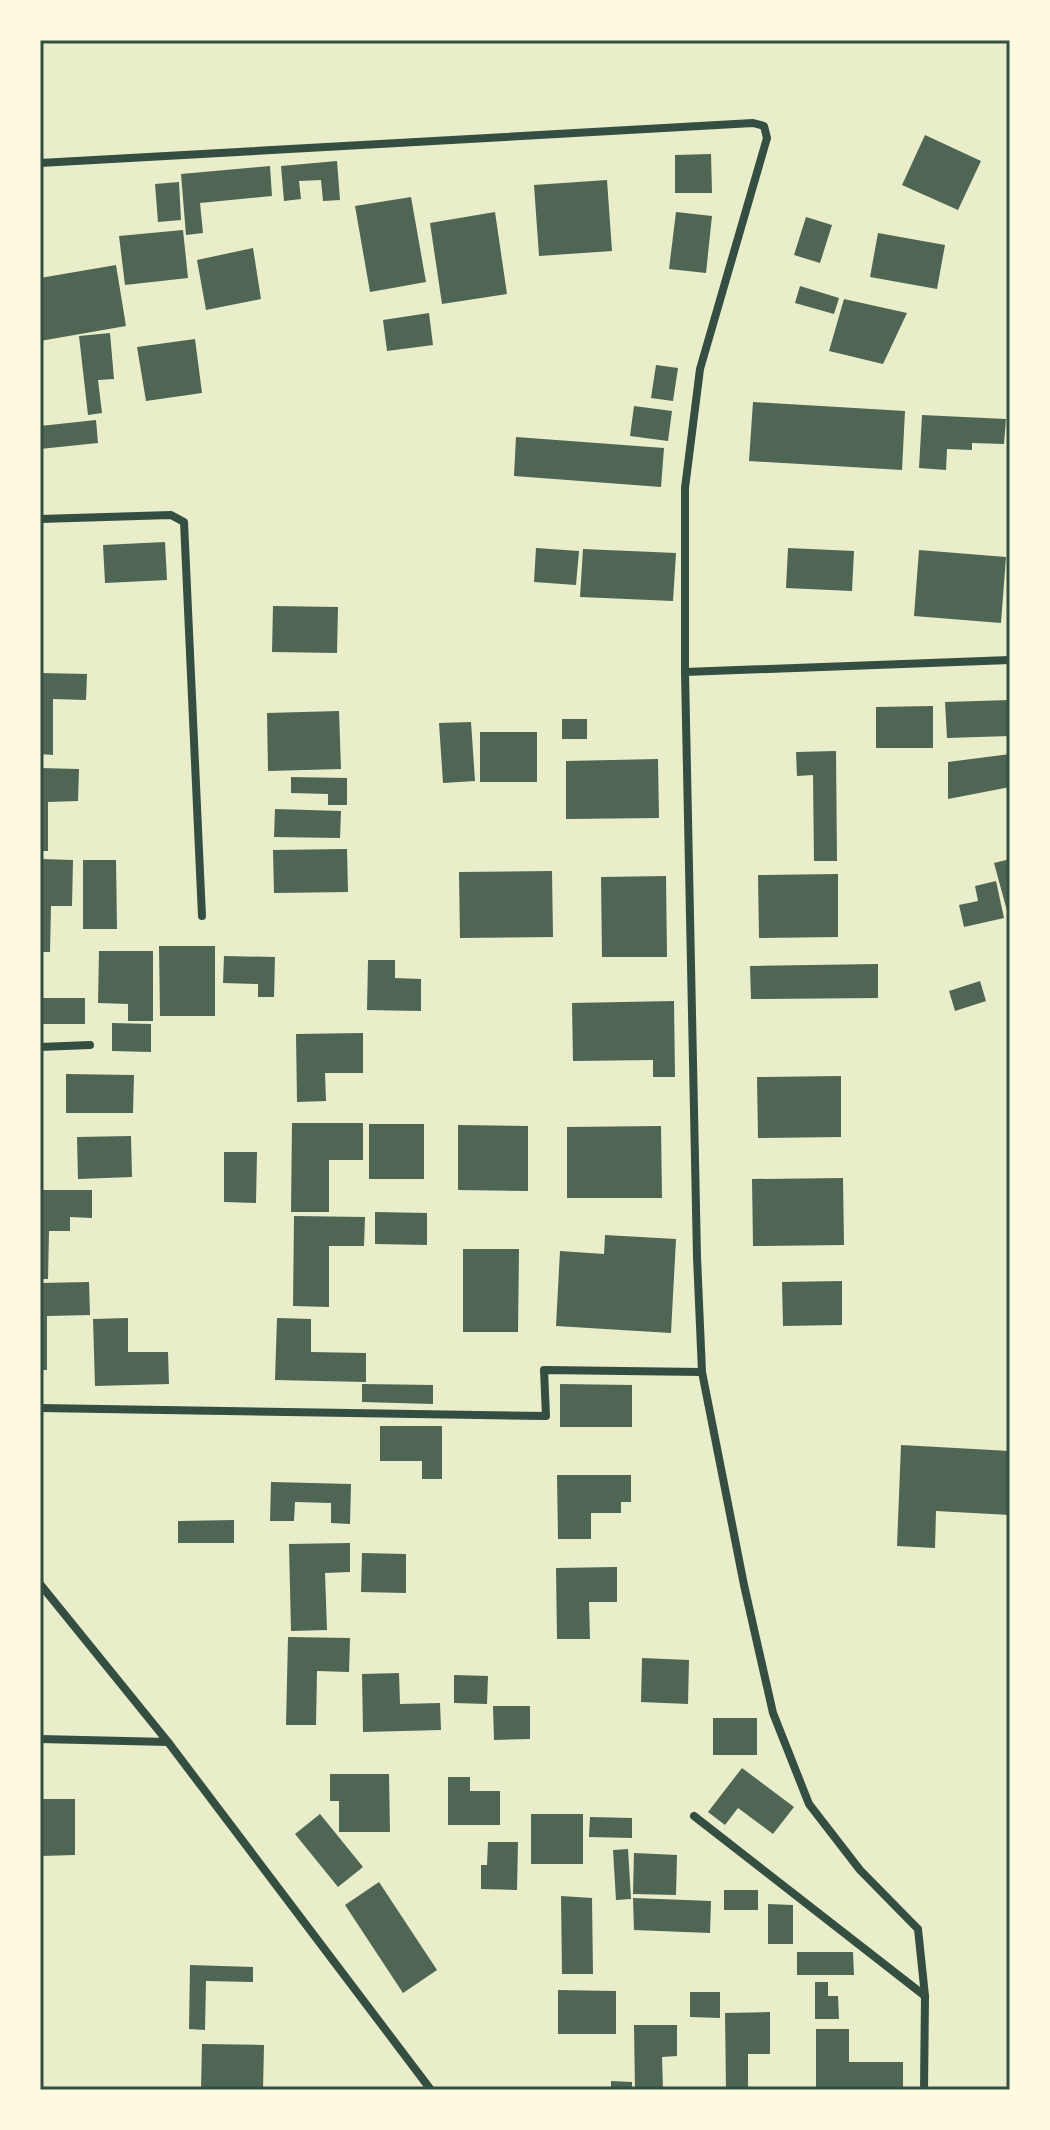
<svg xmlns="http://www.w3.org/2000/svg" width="1050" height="2130" font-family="Commissioner,sans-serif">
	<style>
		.building { fill: #4f6655 }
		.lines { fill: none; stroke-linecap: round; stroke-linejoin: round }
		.minor { stroke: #344e41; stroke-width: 8 }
		.neatline { fill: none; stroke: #344e41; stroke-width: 3 }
	</style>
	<rect width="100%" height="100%" fill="#e9edc9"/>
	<path class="building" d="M925,135L981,161L958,210L902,185Z
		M711,154L712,193H675V155Z
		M337,161L340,200L323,201L321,180L299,181L301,199L284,201L281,166Z
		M270,166L272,196L200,203L203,233L186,235L181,174Z
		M607,180L612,251L539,256L534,185Z
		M179,182L181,220L158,222L155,184Z
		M411,197L426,282L370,292L355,206Z
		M495,212L507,294L442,304L430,223Z
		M676,212L712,216L706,273L669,269Z
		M806,217L832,225L820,263L794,255Z
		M183,230L188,278L125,285L119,236Z
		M878,233L945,245L937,289L870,277Z
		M253,248L261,299L206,310L197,260Z
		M116,265L126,326L40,341V278Z
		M800,286L839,298L834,314L795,303Z
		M844,299L907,313L883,364L829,351Z
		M429,313L433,345L387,351L383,320Z
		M110,333L114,379L98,380L102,413L88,415L79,336Z
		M195,339L202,393L146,401L137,347Z
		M656,365L678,368L673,401L651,398Z
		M753,402L905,411L902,470L749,461Z
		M634,406L672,411L668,441L630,436Z
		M922,415L1006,419L1004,444L972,443V450L947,449L946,470L919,468Z
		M96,420L98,443L40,449V426Z
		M516,437L664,448L661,487L514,476Z
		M165,542L167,580L105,583L103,545Z
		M536,548L579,551L576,585L534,582Z
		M788,548L854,551L852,591L786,588Z
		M583,549L676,553L673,601L580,597Z
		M919,550L1006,557L1001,623L914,616Z
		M273,606L338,607L337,653L272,652Z
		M40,673L87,674L86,700L53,699V755L40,754Z
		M1010,700V736L947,738L945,702Z
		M933,706V748H876V707Z
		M339,711L341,769L268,771L267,713Z
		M562,719H587V739H562Z
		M471,722L475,781L443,783L439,723Z
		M480,732H537V782H480Z
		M836,751L837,861H814L813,775L797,776L796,752Z
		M1010,754V787L948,799V762Z
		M658,759L659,818L566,819V761Z
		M40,768L79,769L78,801L48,802V851H40Z
		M291,777L347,778V805H328V794L291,793Z
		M275,809L341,811L340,838L274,837Z
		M347,849L348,892L274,893L273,850Z
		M40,859L73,860L72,906H51L50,952H40Z
		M1010,859V918H1009L994,863Z
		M83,860H116L117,929H83Z
		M552,871L553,937L460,938L459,872Z
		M838,874V937L759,938L758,875Z
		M666,876L667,957H602L601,877Z
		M996,881L1004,918L964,927L959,905L978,901L975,886Z
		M159,946H215V1016H160Z
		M99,951H153V1021H128V1004L98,1003Z
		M224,956L275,957L274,997H258V984L223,983Z
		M368,960H395V978L421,979V1011L367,1010Z
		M878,964V998L751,999L750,966Z
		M980,981L986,1001L955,1011L949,991Z
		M40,998H85V1024H40Z
		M674,1001L675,1077H653V1060L573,1061L572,1003Z
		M112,1023L151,1024V1052L112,1051Z
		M363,1033V1073H325L326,1101L297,1102L296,1034Z
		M66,1074L134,1075L133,1113H66Z
		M841,1076V1137L758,1138L757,1077Z
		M292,1123H363V1160H329V1212H291Z
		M369,1124H424V1179H369Z
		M458,1125L528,1126V1191L458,1190Z
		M661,1126L662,1198H567V1127Z
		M131,1136L132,1177L78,1179L77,1137Z
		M224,1152H257L256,1203L224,1202Z
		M843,1178L844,1245L753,1246L752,1179Z
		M40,1190H92V1218L70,1217V1231H49L48,1279H40Z
		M375,1212L427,1213V1245L375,1244Z
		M294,1216L365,1217L364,1246H329V1307L293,1306Z
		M605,1235L676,1239L671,1333L556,1326L560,1251L604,1254Z
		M463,1249H519L518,1332H463Z
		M842,1281V1325L783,1326L782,1282Z
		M89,1282L90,1315L47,1316V1370H40V1283Z
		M128,1318V1352H168L169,1384L95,1386L93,1319Z
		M277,1318L311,1319V1352L366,1353V1382L275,1380Z
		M362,1384L433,1385V1404L362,1402Z
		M560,1384L632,1385V1427H560Z
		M380,1426H442V1479H422V1461H380Z
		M901,1445L1010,1451V1515L936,1511L935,1548L897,1546Z
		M557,1475H631V1502H621V1513H591V1539H558Z
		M271,1482L351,1484L350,1524L331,1523V1503L295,1502L294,1521H270Z
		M234,1520V1543H178V1521Z
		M350,1543V1572L325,1573L327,1630L291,1631L289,1544Z
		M362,1553L406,1554V1593L361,1592Z
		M617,1567V1602H589L590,1639H557L556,1568Z
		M288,1637L350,1638L349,1672L317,1671L316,1725H286Z
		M642,1658L689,1660L688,1704L641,1702Z
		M399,1673L400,1704L440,1703L441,1730L363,1732L362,1674Z
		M454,1675L488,1676L487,1704L454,1703Z
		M493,1706H530V1739L494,1740Z
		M713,1718H757V1755H713Z
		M742,1768L794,1807L773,1834L738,1808L725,1825L708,1812Z
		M330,1774H389L390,1832H339V1801H330Z
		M448,1777H470V1791H500V1825H448Z
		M40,1799H75V1855L40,1856Z
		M320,1814L363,1867L338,1887L295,1834Z
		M531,1814H583V1864H531Z
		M590,1817L632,1818V1838L589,1837Z
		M488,1842H518L517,1890L481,1889V1865H487Z
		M628,1849L631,1899L616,1900L613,1850Z
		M634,1853L677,1855L676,1895L633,1894Z
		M379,1882L437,1970L403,1993L345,1905Z
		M724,1890H758V1910H724Z
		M561,1896L592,1898L593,1974H562Z
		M633,1898L711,1901L710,1933L634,1930Z
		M768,1904L793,1905V1944H768Z
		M797,1952H853L854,1975H797Z
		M190,1965L253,1967V1982L206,1981L205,2030L189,2029Z
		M815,1982H828V1996H838L839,2019H815Z
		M558,1990L616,1991V2034H558Z
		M690,1992H720V2018L690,2017Z
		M770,2012V2054H748V2090H726L725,2013Z
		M634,2025H677V2056L662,2057L663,2090H635Z
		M816,2029H849V2062H903V2090H816Z
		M202,2044L264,2045L263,2090H201Z
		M611,2081L632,2082V2090H611Z"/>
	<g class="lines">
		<path class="minor" d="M40,163L753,123L764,126L767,138L700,369L685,488V672L697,1257L702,1372L744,1585L773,1713L809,1804L860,1870L918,1929L925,1996L924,2090
			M40,519L171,515L184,522L202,916
			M685,672L1010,660
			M40,1047L90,1045
			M40,1408L546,1416L544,1370L702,1372
			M40,1584L168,1742L431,2090
			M40,1739L168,1742
			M694,1816L925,1996"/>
	</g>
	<rect width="1050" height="2130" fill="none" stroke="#fefae0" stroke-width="84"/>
	<rect x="42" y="42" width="966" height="2046" class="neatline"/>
</svg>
